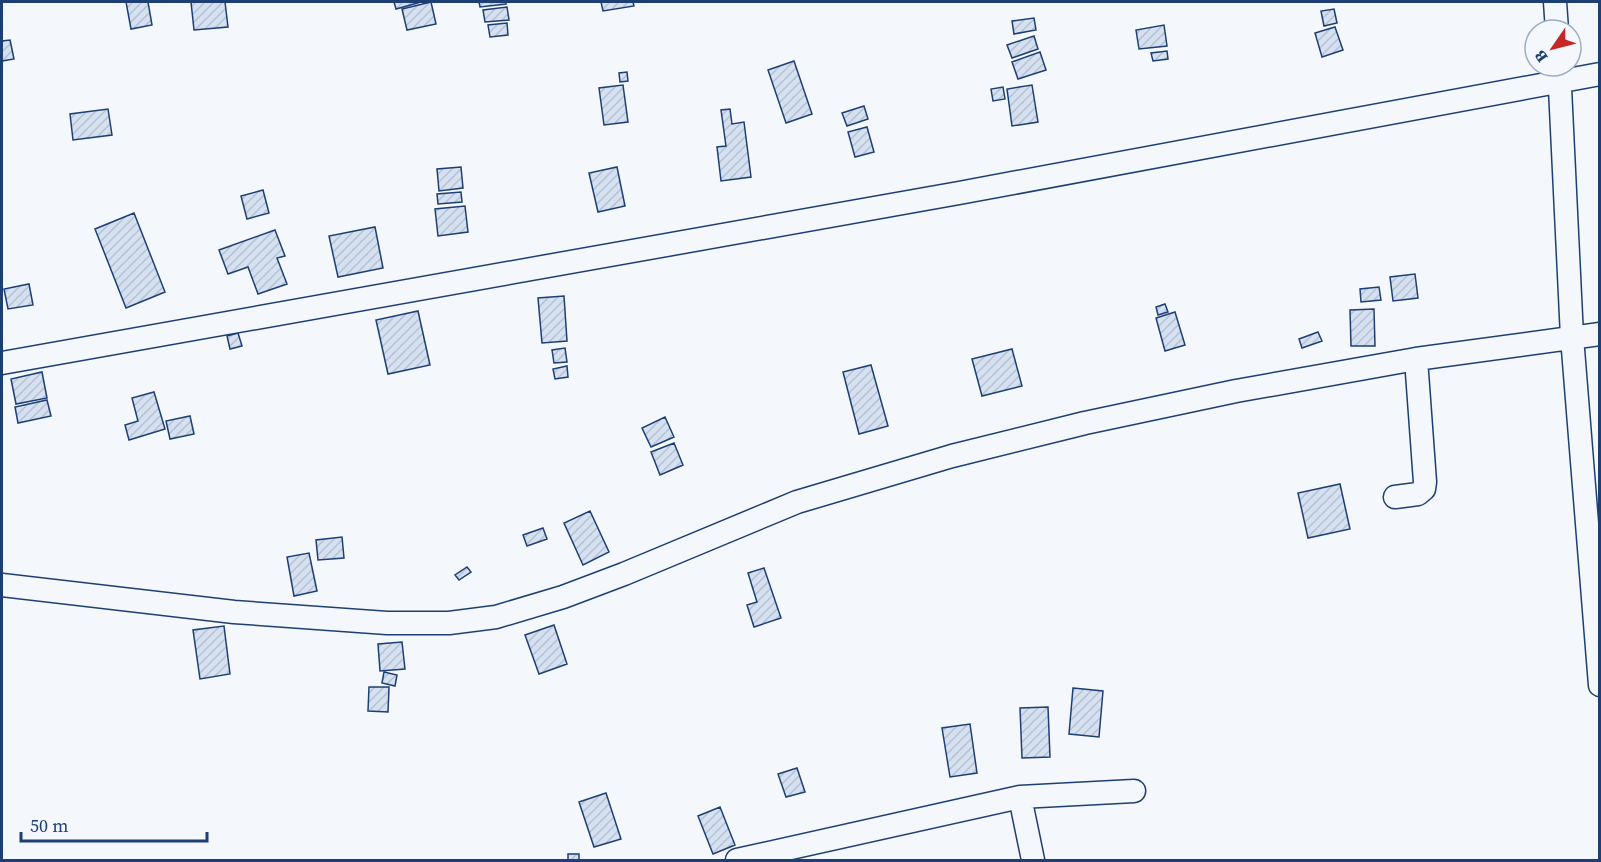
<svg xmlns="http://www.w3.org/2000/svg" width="1601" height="862" font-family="'Source Serif 4',serif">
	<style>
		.building { fill: url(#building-hatch); stroke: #1d3f73; stroke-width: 1.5 }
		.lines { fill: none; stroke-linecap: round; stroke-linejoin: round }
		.street-casing { stroke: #1d3f73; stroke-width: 25 }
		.street { stroke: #f4f7fb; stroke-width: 22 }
	</style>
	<defs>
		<pattern id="building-hatch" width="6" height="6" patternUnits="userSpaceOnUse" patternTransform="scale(1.5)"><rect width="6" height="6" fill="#d5e0f0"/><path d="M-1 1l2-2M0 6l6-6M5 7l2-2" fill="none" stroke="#b6c1d1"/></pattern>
	</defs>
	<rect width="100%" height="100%" fill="#f4f7fb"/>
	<path class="building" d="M126,2H148L152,25L131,29Z
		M191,2H225L228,27L194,30Z
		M394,2H421L396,9Z
		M431,2L436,24L407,30L402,9Z
		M479,2H506V4L480,7Z
		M601,2H633L634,6L603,11Z
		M507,7L509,20L485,22L483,10Z
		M1334,9L1337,23L1324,26L1321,11Z
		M1034,18L1036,30L1014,34L1012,21Z
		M507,23L508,35L490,37L488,25Z
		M1164,25L1167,46L1139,49L1136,30Z
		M1335,27L1343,50L1322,57L1315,33Z
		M1034,36L1038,49L1012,58L1007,45Z
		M10,40L14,59L2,61V41Z
		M1167,51L1168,59L1153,61L1151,53Z
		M1040,52L1046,70L1018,79L1012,62Z
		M794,61L812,114L786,123L768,70Z
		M627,72L628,81L620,82L619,73Z
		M623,85L628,122L604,125L599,88Z
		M1032,85L1038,122L1012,126L1007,89Z
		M1003,87L1005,99L993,101L991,89Z
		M864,106L868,119L847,126L842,113Z
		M108,109L112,135L73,140L70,114Z
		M730,109L732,124L744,122L751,177L721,181L717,147L726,146L721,110Z
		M867,127L874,152L855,157L848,132Z
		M461,167L463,188L439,191L437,169Z
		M617,167L625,206L598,212L589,173Z
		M263,190L269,213L247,219L241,196Z
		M461,192L462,202L438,204L437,194Z
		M465,206L468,232L438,236L435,209Z
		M134,213L165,292L126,308L95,229Z
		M375,227L383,268L338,277L329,236Z
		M275,230L285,256L277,258L287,284L258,294L248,267L228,274L219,250Z
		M1415,274L1418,298L1393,301L1390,277Z
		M29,284L33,305L8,309L4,289Z
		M1379,287L1381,300L1361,302L1360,289Z
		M564,296L567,341L542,343L538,298Z
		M1165,304L1168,312L1158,315L1156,307Z
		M1374,309L1375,346H1351L1350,310Z
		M418,311L430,365L388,374L376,320Z
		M1175,312L1185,345L1165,351L1156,318Z
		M1318,332L1322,341L1302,348L1299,339Z
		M238,333L242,346L230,349L227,336Z
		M565,348L567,362L554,363L552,350Z
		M1012,349L1022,386L982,396L972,359Z
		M871,365L888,426L859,434L843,372Z
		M567,366L568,377L555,379L553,369Z
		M42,372L47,398L16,404L11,379Z
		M154,392L165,429L129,440L125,425L138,421L132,398Z
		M47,400L51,416L18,423L15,407Z
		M190,416L194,434L170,439L166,421Z
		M665,417L674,437L651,447L642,428Z
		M674,443L683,465L660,475L651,452Z
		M1340,484L1350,529L1308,538L1298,493Z
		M590,511L609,552L583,565L564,523Z
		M543,528L547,539L527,546L523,535Z
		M342,537L344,558L318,560L316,540Z
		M309,553L317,591L294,596L287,557Z
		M467,567L471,572L459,580L455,575Z
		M764,568L781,618L754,627L747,605L757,602L748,573Z
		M554,625L567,664L539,674L525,635Z
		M224,626L230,674L200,679L193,630Z
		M402,642L405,669L380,671L378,644Z
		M384,672L397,675L395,686L382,683Z
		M369,687H389L388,712L368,711Z
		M1073,688L1103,691L1099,737L1069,734Z
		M1048,707L1050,757L1022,758L1020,708Z
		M970,724L977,773L950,777L942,728Z
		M797,768L805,792L786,797L778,774Z
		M606,793L621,839L594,847L579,802Z
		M720,807L735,845L713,854L698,816Z
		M568,854H579V860H568Z"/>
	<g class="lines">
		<defs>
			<path id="street" d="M1555,2L1557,30
				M1559,67L1572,337L1600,685
				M2,363L959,193L1600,74
				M1395,497L1418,494L1424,489L1425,482L1416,359
				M2,585L234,612L387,623H449L496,617L563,597L624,574L797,502L952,456L1085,423L1236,391L1416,359L1600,334
				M1020,797L1033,860
				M737,860L1020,797L1134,791"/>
		</defs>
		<use href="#street" class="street-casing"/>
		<use href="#street" class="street"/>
	</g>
	<rect width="1601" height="862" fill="none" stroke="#1d3f73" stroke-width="6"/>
	<g transform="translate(1553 48) rotate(235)"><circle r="28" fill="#f4f7fb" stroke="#9eadc5" stroke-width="1.5"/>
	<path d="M0-4.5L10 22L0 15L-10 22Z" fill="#c62828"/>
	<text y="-9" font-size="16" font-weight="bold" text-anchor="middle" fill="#1d3f73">B</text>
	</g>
	<path d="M21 832v9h186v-9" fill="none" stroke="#1d3f73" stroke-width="3"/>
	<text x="30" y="832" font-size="18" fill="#1d3f73" stroke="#f4f7fb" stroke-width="4.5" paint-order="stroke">50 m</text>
</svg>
